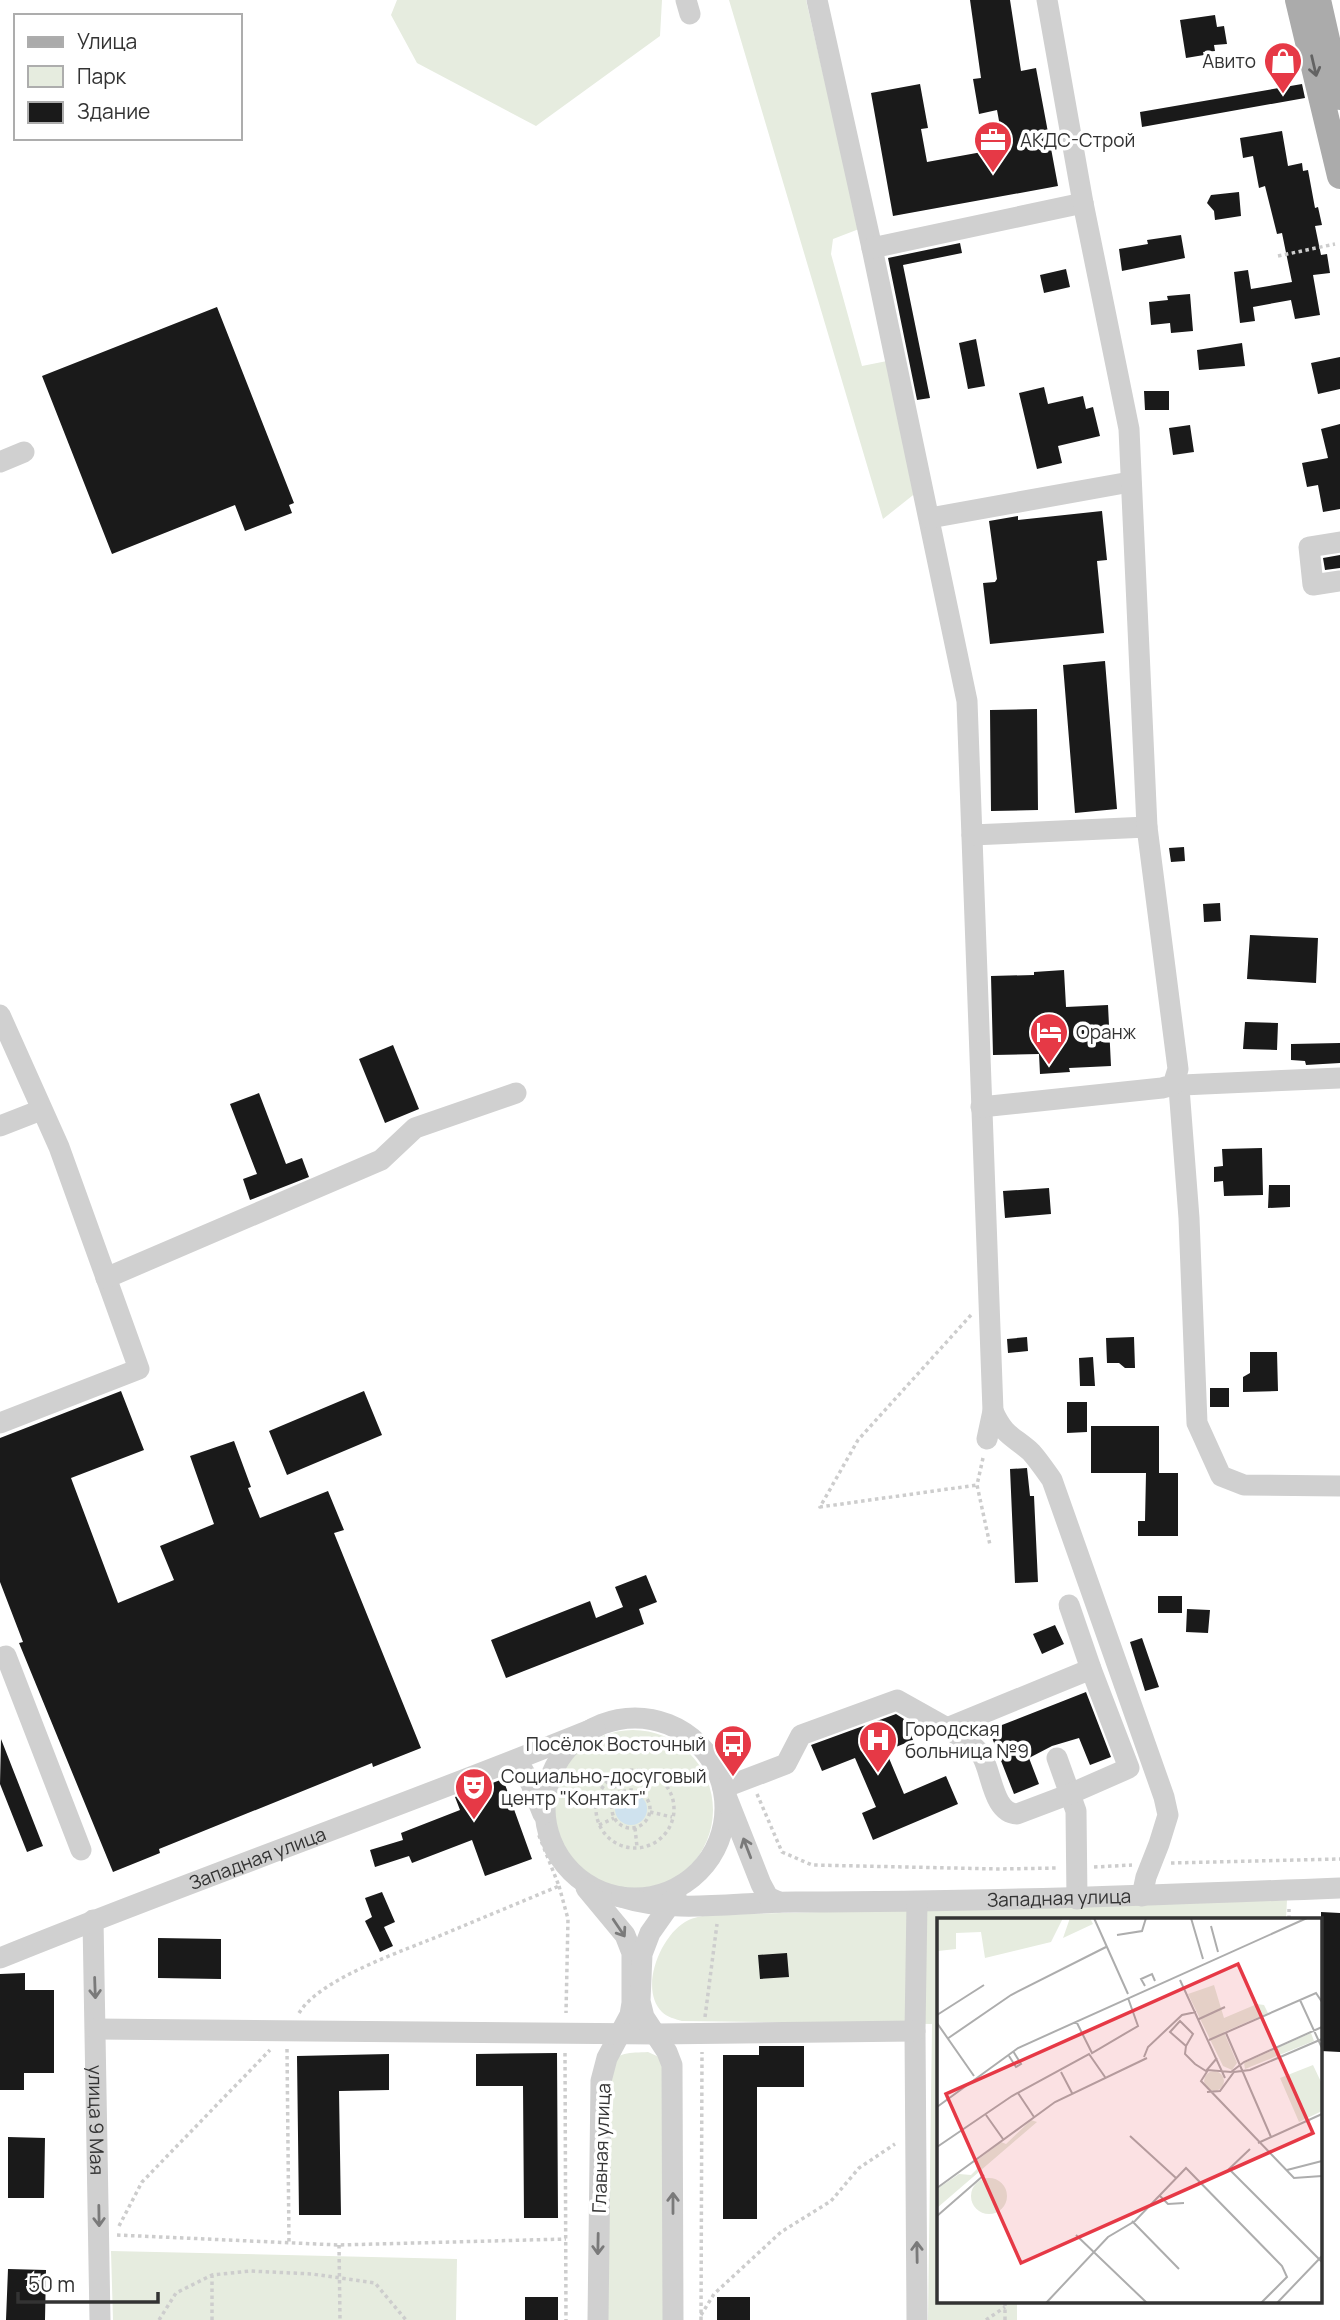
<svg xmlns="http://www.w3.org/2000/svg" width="1340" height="2320" font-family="Manrope,sans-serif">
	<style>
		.green { fill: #e6ecdf }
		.water { fill: #cfe2ee }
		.building { fill: #1a1a1a }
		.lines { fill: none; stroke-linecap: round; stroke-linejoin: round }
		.path { stroke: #cdcdcd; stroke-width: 3.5; stroke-dasharray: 3.5 3.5; stroke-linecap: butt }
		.minor { stroke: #d0d0d0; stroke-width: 21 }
		.major { stroke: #ababab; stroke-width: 26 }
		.oneway { stroke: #636363 }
		.oneway2 { stroke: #7a7a7a }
		.labels { text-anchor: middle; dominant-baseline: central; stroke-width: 7; stroke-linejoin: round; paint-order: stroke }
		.poi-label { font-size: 19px; fill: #333; stroke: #fff; text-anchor: start }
		.street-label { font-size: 19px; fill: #333; stroke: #fff }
		.inset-road { fill: none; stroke: #adadad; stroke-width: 2 }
		.view { fill: #e63946; fill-opacity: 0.15; stroke: #e63946; stroke-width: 3.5 }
		.inset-edge { fill: none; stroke: #333; stroke-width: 3.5 }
	</style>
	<rect width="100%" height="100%" fill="#fff"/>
	<path class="green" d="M397,0H662L660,36L536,126L417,63L391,15Z
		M729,0H806L859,229L833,239L831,254L862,366L887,361L917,492L883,519Z
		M553 1810a80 80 0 1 1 160 0a80 80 0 1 1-160 0Z
		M1287,1900L1286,1919H939V2301H1017V2320H928L932,2024L682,2021C675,2019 667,2017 662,2012C639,1989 660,1937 685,1922C691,1918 699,1917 706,1915Z
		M648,2052L659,2057L664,2068V2320H607L608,2068C617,2051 630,2053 648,2052Z
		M111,2251L457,2259L456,2320H113Z"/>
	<path class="water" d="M615 1809a16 16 0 1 1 32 0a16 16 0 1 1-32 0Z"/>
	<path class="building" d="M970,0H1010L1021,71L1036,68L1058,186L893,216L871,93L920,84L928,128L921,129L927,162L1004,148L997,110L979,114L973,79L981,78Z
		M1215,15L1217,27L1224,26L1227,44L1214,45L1215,51L1203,52L1204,55L1186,58L1180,20Z
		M1302,84L1305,98L1142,127L1140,112Z
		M1282,131L1288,166L1302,163L1303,171L1308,170L1315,208L1318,207L1322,225L1315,226L1321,255L1327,254L1330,273L1313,275L1320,315L1295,319L1291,300L1253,307L1255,321L1240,323L1234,272L1248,270L1251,289L1292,282L1282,233L1277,234L1265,186L1259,188L1253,156L1243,158L1240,138Z
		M1239,192L1241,216L1215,220L1214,211L1207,203L1211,195Z
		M1181,235L1185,258L1122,271L1119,249L1148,244L1147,240Z
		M960,243L962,253L903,265L930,398L917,400L888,258Z
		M1066,269L1070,287L1044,293L1040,275Z
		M1190,294L1193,331L1171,333L1170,323L1151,325L1149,302L1168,300L1167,296Z
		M217,307L294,503L289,505L292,513L245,531L235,505L112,554L42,376Z
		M976,339L985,386L968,389L959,343Z
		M1242,343L1245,366L1199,370L1197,350Z
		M1340,357V389L1318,394L1311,363Z
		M1044,387L1048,404L1083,396L1086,409L1093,407L1100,436L1058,446L1062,463L1037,469L1019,393Z
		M1144,391H1169V410H1145Z
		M1340,424V509L1323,512L1318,485L1307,487L1302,463L1328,458L1321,429Z
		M1190,425L1194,452L1173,455L1169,428Z
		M1102,511L1107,560L1097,561L1104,633L990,644L983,583L995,582L997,579L989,521L1018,516V520Z
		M1340,555V568L1325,570L1323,558Z
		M1105,661L1117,809L1075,813L1063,665Z
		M1037,709L1038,810L991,811L990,710Z
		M1184,847L1185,861L1171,862L1169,848Z
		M1220,903L1221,921L1204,922L1203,904Z
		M1250,935L1318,938L1316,983L1247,979Z
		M1064,970L1066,1007L1108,1005L1111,1066L1069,1068L1070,1072L1040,1074L1039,1054L993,1055L991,976L1034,975V972Z
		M1245,1022L1278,1023L1277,1050L1243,1049Z
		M1340,1043V1063L1306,1065L1305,1061L1291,1060V1044Z
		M393,1045L419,1109L385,1123L359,1059Z
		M259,1093L286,1164L302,1158L309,1177L250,1200L243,1179L257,1174L230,1104Z
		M1262,1148L1263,1195L1224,1196L1223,1181L1214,1182V1167L1223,1166L1222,1149Z
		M1269,1185H1290V1207L1268,1208Z
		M1049,1188L1051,1214L1005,1218L1003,1191Z
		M1027,1337L1028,1351L1008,1353L1007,1339Z
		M1134,1337L1135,1368H1125L1119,1363H1107L1106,1338Z
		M1250,1352H1277L1278,1391L1243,1392V1377L1250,1373Z
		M1093,1357L1095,1386H1080L1079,1358Z
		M1210,1388H1229V1407H1210Z
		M121,1391L144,1450L71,1478L118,1603L174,1580L160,1546L214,1524L190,1456L234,1441L251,1487L248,1488L260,1518L328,1491L344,1530L334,1533L421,1748L373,1767L372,1763L159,1849L160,1853L113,1872L19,1643L23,1642L0,1582V1438Z
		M364,1391L382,1435L287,1475L269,1431Z
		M1067,1402H1087V1432L1067,1433Z
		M1091,1426H1159V1473H1178V1536H1138V1521H1145L1146,1473H1091Z
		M1027,1468L1030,1496H1034L1038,1582L1015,1583L1010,1469Z
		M646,1575L657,1602L639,1609L644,1624L506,1678L491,1640L590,1601L596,1618L623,1607L615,1587Z
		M1158,1596H1182V1613H1158Z
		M1187,1609L1210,1610L1208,1633L1186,1632Z
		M1055,1625L1064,1644L1042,1654L1033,1634Z
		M1142,1638L1159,1687L1145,1691L1130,1642Z
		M1086,1692L1111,1757L1090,1765L1079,1738L1052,1746L1029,1758L1039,1784L1014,1794L989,1730Z
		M896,1714L904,1719L913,1740L886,1751L904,1794L946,1776L958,1804L873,1840L862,1813L876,1807L855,1758L822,1771L811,1745Z
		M1,1739L43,1846L27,1852L0,1784Z
		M503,1779L532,1859L485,1876L472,1840L412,1863L409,1856L375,1867L370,1850L403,1840L401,1833L460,1810L455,1797Z
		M382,1892L395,1922L384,1927L393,1946L380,1952L365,1921L372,1917L365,1898Z
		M1321,1912L1340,1913V2052L1321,2051Z
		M158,1938L221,1939V1979L158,1978Z
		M787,1953L789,1977L760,1979L758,1955Z
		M25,1973V1990H54V2073H24V2090H0V1974Z
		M759,2046H804V2087H757V2219H723V2055H759Z
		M557,2053L558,2218H524L523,2086H476V2054Z
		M389,2054V2090L339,2091L341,2215H299L297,2056Z
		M8,2137L45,2138L44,2198H8Z
		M8,2269L46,2270L45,2320H6Z
		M525,2297H558V2320H525Z
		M717,2297H750V2320H717Z"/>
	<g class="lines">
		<path class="path" d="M1278,256L1335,244
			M971,1315L858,1440L820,1507L977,1485
			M983,1458L977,1485L990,1545
			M596 1809a39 39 0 1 1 78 0a39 39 0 1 1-78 0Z
			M609,1780L620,1794
			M612 1809a19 19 0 1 1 38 0a19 19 0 1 1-38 0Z
			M642,1793L652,1773
			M757,1794L782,1852L812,1865L999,1869L1058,1868
			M650,1812L672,1817
			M599,1825L614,1818
			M635,1828L637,1847
			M1171,1863L1340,1859
			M1094,1867L1132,1865
			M559,1886L568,1919L566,2013
			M1289,1919V1909
			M299,2013C320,1978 406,1950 444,1934C482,1918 521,1902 559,1886L538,1833
			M705,2017L717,1924
			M287,2049L289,2243
			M565,2053L566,2320
			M119,2226L142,2182L270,2050
			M117,2235L339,2245L566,2239
			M339,2245L340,2320
			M701,2315L714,2294L781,2232L831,2201L859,2168L895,2144
			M159,2320L176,2293L212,2275L250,2271L312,2274L375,2283L406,2320
			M212,2320V2275
			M701,2320L702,2052
			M986,2320L1005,2307
			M1005,2320V2301"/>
		<g class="minor">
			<path d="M686,0L690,14"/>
			<path d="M817,0L872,248L967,701L993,1411L987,1439"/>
			<path d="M872,248L1083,203"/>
			<path d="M0,462L24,452"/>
			<path d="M930,518L1130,482"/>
			<path d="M1340,542L1309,547L1313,585L1340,581"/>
			<path d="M972,835L1147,827"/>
			<path d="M0,1015L59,1147L139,1369L0,1423"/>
			<path d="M1340,1078L1204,1084L1183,1085L1179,1088L1189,1218L1197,1423L1221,1476L1244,1485L1340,1486"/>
			<path d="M981,1107L1162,1088L1173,1085L1178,1069L1147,827L1129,429L1083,203L1047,0"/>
			<path d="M0,1126L41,1110"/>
			<path d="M106,1278L381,1160L415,1128L516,1093"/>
			<path d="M993,1411C1004,1436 1013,1436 1031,1452C1039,1461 1045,1470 1052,1480L1164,1797L1168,1815L1159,1844L1146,1877L1142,1896"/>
			<path d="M1069,1605L1091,1669"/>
			<path d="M0,1658L6,1656L81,1850"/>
			<circle cx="635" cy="1808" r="90"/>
			<path d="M1057,1758L1076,1811L1077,1899"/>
			<path d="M517,1760L531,1784L543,1814"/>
			<path d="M586,1888L625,1935L632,1953V2003L630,2015L607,2058L601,2081L598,2320"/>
			<path id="s1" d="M621,1897C677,1915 741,1901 800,1902C980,1902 1160,1895 1340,1888"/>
			<path d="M779,1902L768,1897L761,1884L723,1788L786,1764L801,1735L897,1700L947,1728L1091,1669L1129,1768L1070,1794L1017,1814C993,1813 992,1773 982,1756C975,1745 958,1736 947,1728"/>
			<path d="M917,1902L915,2031L917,2320"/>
			<path id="s2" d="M93,1920L100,2320"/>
			<path id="s3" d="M0,1958C197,1878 398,1808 595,1728"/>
			<path d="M96,2029L656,2034L915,2031"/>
			<path d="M673,2320L672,2065L667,2052L644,2017L640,2001L642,1954L650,1933L676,1896"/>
		</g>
		<path class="major" d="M1298,0L1340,176
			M1318,0L1340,97"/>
	</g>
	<defs><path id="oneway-shaft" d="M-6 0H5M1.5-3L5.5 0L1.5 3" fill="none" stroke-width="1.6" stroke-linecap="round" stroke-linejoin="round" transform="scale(1.75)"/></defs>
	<use class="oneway" href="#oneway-shaft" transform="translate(1314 66) rotate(77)"/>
	<g class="oneway2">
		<use href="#oneway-shaft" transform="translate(747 1848) rotate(-111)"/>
		<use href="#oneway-shaft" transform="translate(619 1928) rotate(56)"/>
		<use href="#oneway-shaft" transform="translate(95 1988) rotate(88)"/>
		<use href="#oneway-shaft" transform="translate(673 2203) rotate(-90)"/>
		<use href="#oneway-shaft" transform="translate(99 2216) rotate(89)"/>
		<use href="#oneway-shaft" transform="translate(598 2244) rotate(91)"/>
		<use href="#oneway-shaft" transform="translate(917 2252) rotate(-91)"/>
	</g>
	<defs>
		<symbol id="shop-pin" viewBox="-11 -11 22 30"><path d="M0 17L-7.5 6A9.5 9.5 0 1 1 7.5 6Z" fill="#e63946" stroke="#fff"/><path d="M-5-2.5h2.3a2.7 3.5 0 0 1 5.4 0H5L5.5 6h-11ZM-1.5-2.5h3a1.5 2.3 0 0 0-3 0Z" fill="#fff"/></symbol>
		<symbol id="office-pin" viewBox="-11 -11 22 30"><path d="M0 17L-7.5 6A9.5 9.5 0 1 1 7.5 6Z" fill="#e63946" stroke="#fff"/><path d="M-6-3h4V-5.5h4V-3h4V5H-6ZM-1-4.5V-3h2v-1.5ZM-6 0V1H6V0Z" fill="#fff"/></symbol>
		<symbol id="hotel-pin" viewBox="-11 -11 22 30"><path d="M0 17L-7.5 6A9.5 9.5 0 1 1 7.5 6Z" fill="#e63946" stroke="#fff"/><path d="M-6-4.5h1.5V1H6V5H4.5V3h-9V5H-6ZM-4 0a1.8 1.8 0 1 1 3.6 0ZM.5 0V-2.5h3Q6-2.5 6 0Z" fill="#fff"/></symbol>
		<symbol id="hospital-pin" viewBox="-11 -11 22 30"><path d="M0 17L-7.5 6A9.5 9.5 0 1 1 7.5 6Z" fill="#e63946" stroke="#fff"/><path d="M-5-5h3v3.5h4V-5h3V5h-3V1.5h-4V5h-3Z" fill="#fff"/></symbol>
		<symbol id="bus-pin" viewBox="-11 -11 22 30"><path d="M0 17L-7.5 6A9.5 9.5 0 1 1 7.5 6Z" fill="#e63946" stroke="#fff"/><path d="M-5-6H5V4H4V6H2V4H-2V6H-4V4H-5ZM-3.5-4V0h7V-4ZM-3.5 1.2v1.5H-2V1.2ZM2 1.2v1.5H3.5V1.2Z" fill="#fff"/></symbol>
		<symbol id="theatre-pin" viewBox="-11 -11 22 30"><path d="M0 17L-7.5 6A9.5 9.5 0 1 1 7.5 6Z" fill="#e63946" stroke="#fff"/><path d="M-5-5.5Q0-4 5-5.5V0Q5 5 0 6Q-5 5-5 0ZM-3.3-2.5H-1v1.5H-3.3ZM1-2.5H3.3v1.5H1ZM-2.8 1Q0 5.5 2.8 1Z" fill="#fff"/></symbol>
	</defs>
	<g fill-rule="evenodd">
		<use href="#shop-pin" x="1261" y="39" width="44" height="60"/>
		<use href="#office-pin" x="971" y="118" width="44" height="60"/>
		<use href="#hotel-pin" x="1027" y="1010" width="44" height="60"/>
		<use href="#hospital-pin" x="856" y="1718" width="44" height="60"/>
		<use href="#bus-pin" x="711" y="1722" width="44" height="60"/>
		<use href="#theatre-pin" x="452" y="1765" width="44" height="60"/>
	</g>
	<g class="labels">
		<g class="poi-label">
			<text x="1256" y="61" text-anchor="end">Авито</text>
			<text x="1020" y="140">АКДС-Строй</text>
			<text x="1076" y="1032">Оранж</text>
			<text x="905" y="1729">Городская<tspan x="905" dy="22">больница №9</tspan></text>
			<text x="706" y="1744" text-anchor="end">Посёлок Восточный</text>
			<text x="501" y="1776">Социально-досуговый<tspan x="501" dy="22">центр "Контакт"</tspan></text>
		</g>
		<g class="street-label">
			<text stroke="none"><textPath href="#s3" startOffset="276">Западная улица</textPath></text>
			<text stroke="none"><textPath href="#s1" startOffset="439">Западная улица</textPath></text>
			<text stroke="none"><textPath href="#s2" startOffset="200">улица 9 Мая</textPath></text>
			<text transform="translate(601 2148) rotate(-88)">Главная улица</text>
		</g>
	</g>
	<g transform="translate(937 1918)">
		<rect width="385" height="385" fill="#fff"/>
		<path d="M0,0H126L114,24L48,40L44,14L19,15V31L1,33L0,37ZM133,0H153L156,6L126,20ZM277,67L287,100L320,86L327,87L331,95L287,114L300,145L295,152L286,148L251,76ZM374,115L377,123L308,151L307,145ZM376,147L385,166V193L362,204L343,160ZM267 163a10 10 0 1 1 20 0a10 10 0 1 1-20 0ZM94,202L100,204L0,290V271L22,256L34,257L40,251L38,244L64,224L69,226ZM34 278a18 18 0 1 1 36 0a18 18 0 1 1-36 0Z" fill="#e6ecdf"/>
		<path class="inset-road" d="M157,0L191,76M254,0L266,41M274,8L281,34M180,17L205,13L209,0M243,62L288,160M208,68L204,61L215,56L218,63M363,82L385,130M0,97L47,67M262,101L288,89M139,103L155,135L201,108L191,80M0,105L37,158M385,109L307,144L294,154L271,152L264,163L357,260L385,258M289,115L334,219M10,121L74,77L169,29M272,122L379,75L385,84M249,128L256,116L243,103L233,114L249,128L248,136L258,146L269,153L280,140M72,138L79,149L84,146L76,133M207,139L211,129L245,97L259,94M124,154L135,175M270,174L283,173L297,154L313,152L385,121M81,175L97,199M0,189L81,130L370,0M49,197L66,221M193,218L239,260M321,225L385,196M0,229L75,178L152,136L168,159M313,231L292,251L385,344M350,252L385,243M0,270L118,184L210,140M222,277L231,286L247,285M0,298L47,257M195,303L242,351M139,317L210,385M109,385L171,319L198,303L249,250L345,348L350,359L324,385M340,385L385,338"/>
		<path class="view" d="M301,46L376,215L84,345L9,176Z"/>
		<rect width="385" height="385" class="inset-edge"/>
	</g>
	<rect x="14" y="14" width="228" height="126" fill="#ffffff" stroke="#adadad" stroke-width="2"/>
	<rect x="28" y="37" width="35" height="10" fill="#ababab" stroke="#adadad" stroke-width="2"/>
	<text x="77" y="49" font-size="21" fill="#333333">Улица</text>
	<rect x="28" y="66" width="35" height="21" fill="#e6ecdf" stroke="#adadad" stroke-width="2"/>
	<text x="77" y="84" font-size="21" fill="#333333">Парк</text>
	<rect x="28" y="102" width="35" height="21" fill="#1a1a1a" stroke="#adadad" stroke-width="2"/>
	<text x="77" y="119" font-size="21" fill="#333333">Здание</text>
	<path d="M18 2292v10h140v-10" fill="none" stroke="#333333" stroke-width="3.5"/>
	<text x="28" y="2292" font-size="21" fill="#333333" stroke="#ffffff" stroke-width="5" paint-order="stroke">50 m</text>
</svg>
